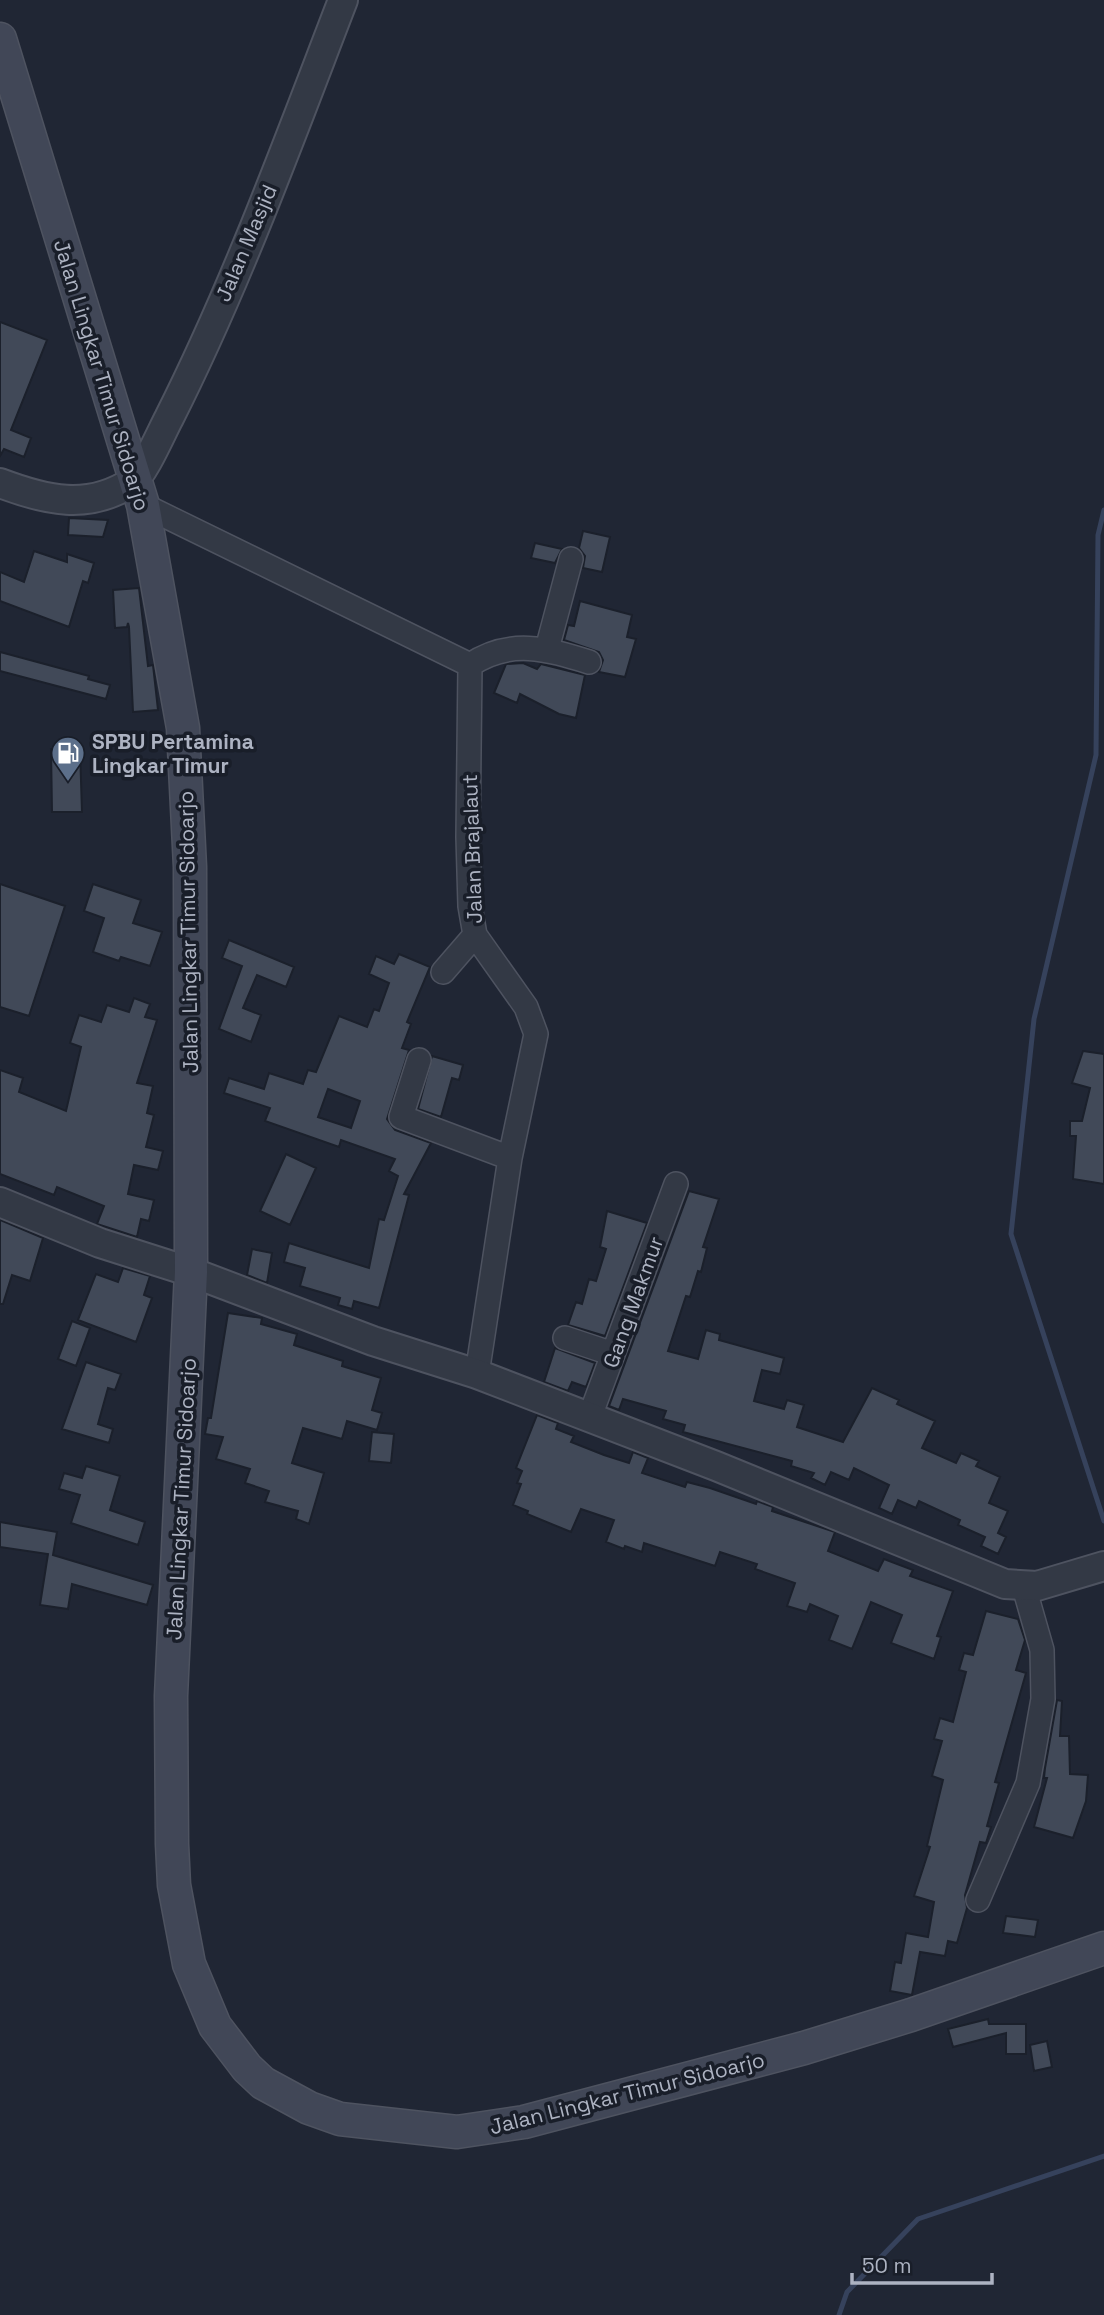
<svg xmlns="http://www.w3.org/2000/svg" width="1104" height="2315" font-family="'Space Grotesk',sans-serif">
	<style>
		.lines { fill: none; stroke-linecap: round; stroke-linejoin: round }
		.stream { stroke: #36425c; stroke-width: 5 }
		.building { fill: #414958; stroke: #1b202b; stroke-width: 2; fill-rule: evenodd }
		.minor-casing { stroke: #4e5360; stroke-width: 26 }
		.tertiary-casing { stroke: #4e5360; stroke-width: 32 }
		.secondary-casing { stroke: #4e5360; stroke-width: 35 }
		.minor { stroke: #333945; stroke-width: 23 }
		.tertiary { stroke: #333945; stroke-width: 28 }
		.secondary { stroke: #414757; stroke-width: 32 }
		.labels { text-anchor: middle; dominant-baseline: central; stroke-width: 7; stroke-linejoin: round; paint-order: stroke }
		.street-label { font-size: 21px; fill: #adb3c2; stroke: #191e29 }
		.poi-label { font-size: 21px; font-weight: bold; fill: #adb3c2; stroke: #191e29; text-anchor: start }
	</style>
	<rect width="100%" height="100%" fill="#202634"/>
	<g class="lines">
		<path class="stream" d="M1104,510L1098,535L1096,755L1034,1019L1011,1234L1104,1521
			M839,2315L847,2292L918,2219L1104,2156"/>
	</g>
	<path class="building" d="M0,322L47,340L11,430L31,438L24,457L4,449L0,456Z
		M69,518L108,520L103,537L68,535Z
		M583,531L610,537L602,572L583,568L585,556L579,548Z
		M535,543L562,549L555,563L531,558Z
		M34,551L67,562V554L94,563L88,583L83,581L69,627L0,601V572L24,582Z
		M139,588L148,666L153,665L158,710L133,712L129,627L128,623L127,627L115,628L113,590Z
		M580,601L632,615L627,637L636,639L625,677L599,672L603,660L599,652L564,640L568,625L574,626Z
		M0,652L89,676L88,679L110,685L106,699L0,671Z
		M523,663L537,669L541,664L585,675L576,718L559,714L520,694L517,703L494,693L506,664Z
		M51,749H80L82,812H52Z
		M0,884L65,906L29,1016L0,1007Z
		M93,884L141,900L133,923L162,932L150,966L121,957L119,961L93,952L104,918L84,911Z
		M229,940L294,967L286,987L257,975L243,1008L261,1015L251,1042L219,1029L242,966L222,958Z
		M399,954L430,967L407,1022L411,1024L402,1048L409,1050L387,1119L395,1130L431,1143L404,1194L409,1195L379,1308L354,1301L352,1309L338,1305L340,1298L300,1286L305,1268L284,1262L289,1243L369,1268L379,1219L384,1220L398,1176L389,1171L395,1159L341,1140L339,1147L265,1121L270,1108L224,1093L229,1078L264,1089L269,1073L303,1084L308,1070L316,1072L339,1016L367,1027L374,1009L379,1011L389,983L369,974L376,956L394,964ZM328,1089L360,1101L351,1128L318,1117Z
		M134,998L150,1004L145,1017L157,1020L137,1083L153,1086L147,1113L154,1115L146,1147L163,1151L158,1170L134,1165L128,1194L154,1200L149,1221L141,1219L137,1237L97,1224L104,1206L57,1187L54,1195L0,1174V1070L23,1078L19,1092L66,1111L81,1047L70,1043L79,1015L101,1022L107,1005L129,1012Z
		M1083,1051L1104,1054V1184L1073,1179L1076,1136H1070V1121H1082L1090,1088L1072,1083Z
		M432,1056L463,1065L459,1080L452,1078L441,1117L418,1109Z
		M286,1154L316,1168L290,1225L260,1211Z
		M689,1191L719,1199L703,1247L707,1248L701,1272L698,1271L690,1297L686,1296L668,1351L698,1359L706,1330L720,1334L719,1340L784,1358L780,1374L762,1370L754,1401L784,1409L787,1400L804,1405L797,1427L843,1442L872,1388L899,1400L897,1404L935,1421L922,1448L956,1463L961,1453L979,1461L976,1466L1000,1477L989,1503L1008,1511L998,1533L1006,1537L998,1554L981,1546L985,1537L958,1525L960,1520L919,1501L916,1508L898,1500L892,1514L879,1508L889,1485L854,1468L849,1480L831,1472L825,1485L811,1478L814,1473L791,1466L792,1461L683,1432L685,1425L663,1419L666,1411L623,1399L619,1410L609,1406Z
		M607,1211L647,1223L605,1336L568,1325L576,1302L582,1304L589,1279L596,1281L606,1249L600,1247Z
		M0,1220L43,1238L30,1281L12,1275L3,1304H0Z
		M252,1249L272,1253L267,1283L247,1275Z
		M123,1268L150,1276L144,1295L152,1298L136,1342L78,1320L96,1274L118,1282Z
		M228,1313L262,1318L261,1324L297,1334L294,1345L343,1361L342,1366L381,1378L372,1410L382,1413L377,1430L347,1421L342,1439L303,1428L292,1463L324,1473L309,1524L296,1519L298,1511L265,1502L269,1491L245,1483L250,1469L216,1459L223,1437L205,1434L208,1418H211Z
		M72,1321L90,1328L76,1366L58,1359Z
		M555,1348L595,1363L586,1387L572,1382L568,1391L544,1382Z
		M86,1362L121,1374L115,1390L108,1388L98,1424L113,1429L109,1443L62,1429Z
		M537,1415L558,1423L556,1429L574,1436L571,1442L604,1455L629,1463L633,1452L648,1458L642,1473L685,1487L687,1482L710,1488L756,1504L757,1501L773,1507L772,1511L835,1532L828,1551L878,1571L884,1559L913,1570L910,1576L953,1591L937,1636L941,1637L934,1659L891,1643L902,1615L871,1602L852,1649L829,1640L838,1616L810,1604L807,1612L787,1606L795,1583L755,1569L757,1564L720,1552L715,1566L644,1543L642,1552L625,1546L624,1549L606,1542L614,1520L581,1509L571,1532L527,1514L528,1511L513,1505L521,1484L517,1483L522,1471L516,1468Z
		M372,1432L394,1434L391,1463L369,1461Z
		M86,1466L120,1476L110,1510L145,1522L138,1545L71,1523L80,1495L59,1489L64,1473L82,1478Z
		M0,1522L57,1532L53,1555L153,1585L147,1605L72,1584L68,1609L40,1605L48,1554L0,1547Z
		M986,1611L1018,1619L1025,1640L1016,1670L1026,1673L995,1782L999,1783L987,1826L991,1827L986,1843L980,1842L965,1895L967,1908L957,1943L948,1941L945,1956L920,1952L912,1995L890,1991L895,1962L901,1963L906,1933L928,1937L934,1902L914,1896L930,1847L927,1846L943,1780L932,1776L942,1741L934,1739L940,1718L953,1722L966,1672L959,1670L964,1653L973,1655Z
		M1057,1700L1062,1701L1060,1736H1069L1070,1774L1088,1775L1086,1801L1073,1838L1034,1827L1047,1778H1044L1045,1768Z
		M1006,1916L1038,1920L1035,1937L1003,1933Z
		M988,2019L989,2024H1026V2054H1006V2033L953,2047L948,2029Z
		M1047,2041L1052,2067L1034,2071L1030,2045Z"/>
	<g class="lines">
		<defs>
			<path id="minor" d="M143,505L470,665L468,837L470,906L475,935L526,1007L536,1034L510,1158L477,1374
				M547,649L571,559
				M470,665C510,638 547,649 589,662
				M443,972L475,935
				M419,1060L401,1117L510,1158
				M565,1338L613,1354
				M589,1419L676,1184
				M978,1900L1028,1783L1043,1699L1042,1650L1024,1587"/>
			<path id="tertiary" d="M0,483C45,500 88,511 132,482C144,473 161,433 169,418C237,283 289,140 343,0
				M0,1202L100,1243L191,1272L373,1341L477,1374L716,1466L1005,1584L1037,1586L1104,1566"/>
			<path id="secondary" d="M0,39L143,505L183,728L190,867L191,1272L171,1696L172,1844L174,1885L189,1964L215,2026L247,2068L263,2083L309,2108L340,2119L457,2132L524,2122L804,2048L911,2015L1104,1948"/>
		</defs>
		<use href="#minor" class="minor-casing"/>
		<use href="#tertiary" class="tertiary-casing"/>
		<use href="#secondary" class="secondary-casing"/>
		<use href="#minor" class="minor"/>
		<use href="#tertiary" class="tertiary"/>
		<use href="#secondary" class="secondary"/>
	</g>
	<defs>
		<symbol id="fuel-pin" viewBox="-11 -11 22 30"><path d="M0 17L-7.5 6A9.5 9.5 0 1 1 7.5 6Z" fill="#5c6f8a" stroke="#191e29"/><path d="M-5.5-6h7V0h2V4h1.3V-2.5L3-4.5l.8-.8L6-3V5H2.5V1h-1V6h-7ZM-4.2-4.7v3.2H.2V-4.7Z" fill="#fff"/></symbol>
	</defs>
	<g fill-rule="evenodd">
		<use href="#fuel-pin" x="49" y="734" width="38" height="52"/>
	</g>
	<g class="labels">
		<g class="street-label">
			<text transform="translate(246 243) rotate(-67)">Jalan Masjid</text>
			<text transform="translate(102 375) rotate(73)">Jalan Lingkar Timur Sidoarjo</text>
			<text transform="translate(472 849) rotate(-92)">Jalan Brajalaut</text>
			<text transform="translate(188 932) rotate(-91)">Jalan Lingkar Timur Sidoarjo</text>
			<text transform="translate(633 1302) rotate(-70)">Gang Makmur</text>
			<text transform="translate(181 1499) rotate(-87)">Jalan Lingkar Timur Sidoarjo</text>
			<text transform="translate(627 2093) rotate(-14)">Jalan Lingkar Timur Sidoarjo</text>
		</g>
		<g class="poi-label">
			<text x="92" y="741">SPBU Pertamina<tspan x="92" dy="24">Lingkar Timur</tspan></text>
		</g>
	</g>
	<path d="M852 2273v10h140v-10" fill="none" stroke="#adb3c2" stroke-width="3.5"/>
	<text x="862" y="2273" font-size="21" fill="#adb3c2" stroke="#191e29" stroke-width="5" paint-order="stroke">50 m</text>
</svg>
